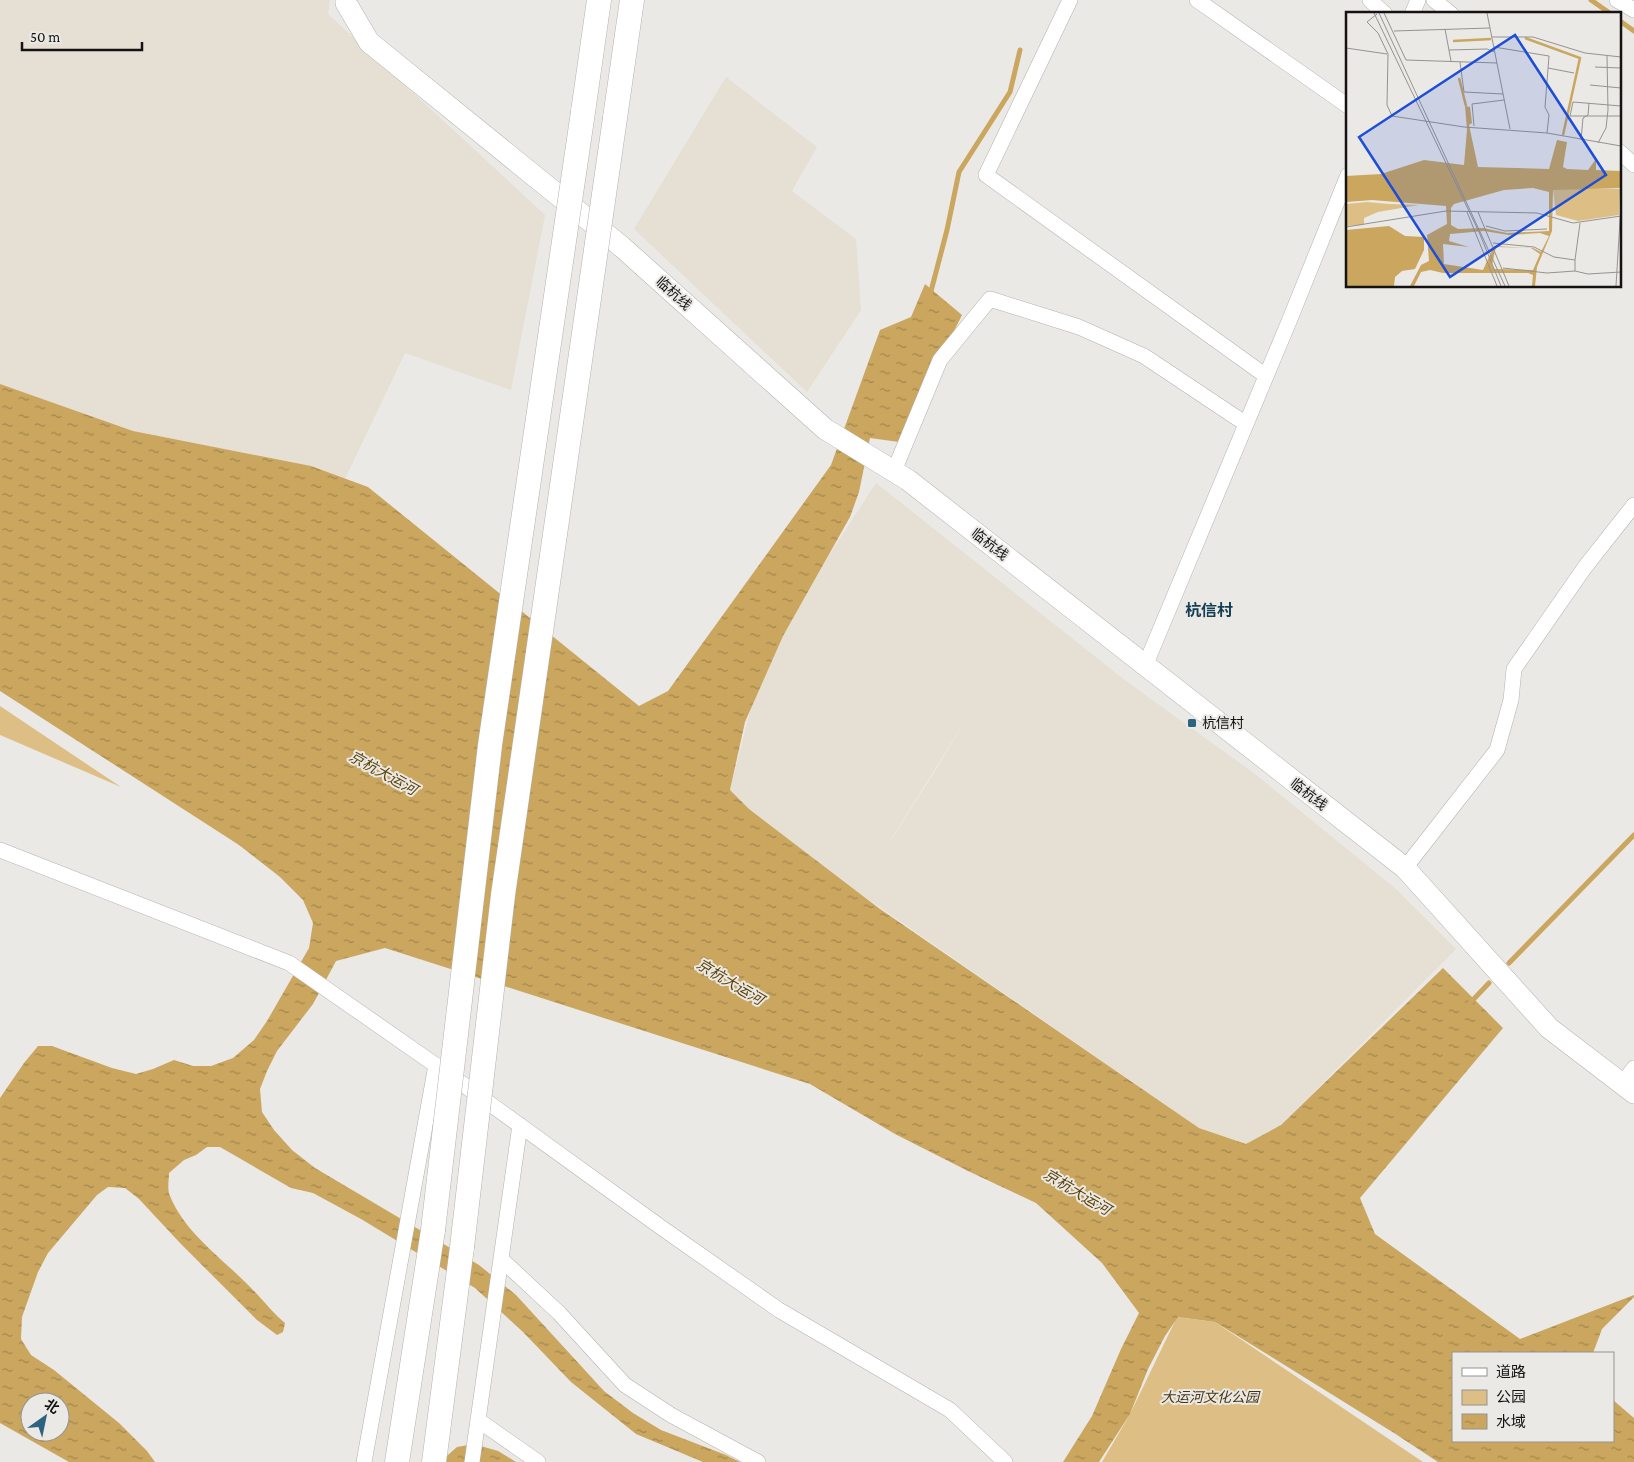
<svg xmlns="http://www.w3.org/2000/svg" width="1634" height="1462" font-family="'Crimson Pro','Noto Sans SC',serif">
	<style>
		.built { fill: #e5dfd4; fill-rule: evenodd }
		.park { fill: #ddbf86 }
		.water { fill: url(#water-ripples); fill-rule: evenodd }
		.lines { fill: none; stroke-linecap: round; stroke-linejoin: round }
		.stream { stroke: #caa65f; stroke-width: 5 }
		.street-casing { stroke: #b4b2ae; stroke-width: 16 }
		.secondary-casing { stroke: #b4b2ae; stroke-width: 22 }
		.primary-casing { stroke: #b4b2ae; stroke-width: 25 }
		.street { stroke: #fff; stroke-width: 15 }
		.secondary { stroke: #fff; stroke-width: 21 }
		.primary { stroke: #fff; stroke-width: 24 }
		.primary-bridge-casing { stroke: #b4b2ae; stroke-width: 25; stroke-linecap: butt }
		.primary-bridge { stroke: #fff; stroke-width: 24 }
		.poi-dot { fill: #2d637e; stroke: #ebe9e5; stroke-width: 2 }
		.labels { text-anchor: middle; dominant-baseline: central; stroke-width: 4; stroke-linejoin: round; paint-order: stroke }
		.street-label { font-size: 14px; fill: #141312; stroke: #ebe9e5 }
		.poi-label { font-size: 14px; fill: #141312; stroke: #ebe9e5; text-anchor: start }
		.park-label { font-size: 14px; font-style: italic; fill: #443515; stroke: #ebe9e5 }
		.water-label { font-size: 15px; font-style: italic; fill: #5c440a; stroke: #ebe9e5 }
		.quarter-label { font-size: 16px; font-weight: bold; fill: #123f54; stroke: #ebe9e5 }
		.inset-river { fill: none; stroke: #caa65f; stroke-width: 2.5 }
		.inset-road { fill: none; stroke: #959391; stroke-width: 1 }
		.view { fill: #1d4ed8; fill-opacity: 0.15; stroke: #1d4ed8; stroke-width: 2.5 }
		.inset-edge { fill: none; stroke: #141312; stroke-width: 2.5 }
	</style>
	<defs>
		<pattern id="water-ripples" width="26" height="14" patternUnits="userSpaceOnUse" patternTransform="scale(1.25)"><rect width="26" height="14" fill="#caa65f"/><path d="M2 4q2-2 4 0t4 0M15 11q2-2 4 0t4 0" fill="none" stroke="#a3864d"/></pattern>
	</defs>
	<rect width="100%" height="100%" fill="#ebe9e5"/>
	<path class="built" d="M0,0H330L328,14L545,215L511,390L405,353L345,479L311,466L133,431L0,384Z
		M726,77L817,147L792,191L856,239L861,310L807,392L634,229Z
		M876,483L1126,681L1255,774L1396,889L1456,949L1281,1125L1247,1144L1199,1128L858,892L749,809L730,790L751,708L783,636L828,557ZM968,716L934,773L889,843V842Z"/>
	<path class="park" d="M0,706L121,787L0,735Z
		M1177,1317L1215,1322L1423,1462H1102L1130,1414Z"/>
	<path class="water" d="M925,284L962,315L899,442L870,438L859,492L850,517L783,636L745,722L730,790L749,809L880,909L1199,1128L1246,1144L1281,1125L1443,968L1503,1028L1360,1198L1375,1234L1520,1339L1634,1295V1297L1602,1329L1593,1353H1453V1441H1613V1400L1634,1418V1462H1438L1394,1433L1215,1322L1178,1317L1165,1336L1148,1369L1130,1414L1099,1462H1063L1092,1416L1121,1349L1139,1313L1102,1263L1036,1203L968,1171L895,1134L810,1084L385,948L336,961L313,1004L277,1051L267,1071L260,1089L262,1112L274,1130L292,1150L315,1168L479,1265L516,1295L604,1391L633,1413L661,1430L726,1455L740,1462H703L636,1434L571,1382L523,1332L475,1288L361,1219L313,1193L291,1188L220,1147H207L196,1155L184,1160L169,1173C169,1180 167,1190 170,1196C186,1235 225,1260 253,1290C264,1301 273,1313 285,1323L283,1332L277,1335L257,1320L180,1243L139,1199L125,1188L108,1187L97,1195L48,1253L38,1272L22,1317L21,1339L31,1355L54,1370L119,1423L147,1451L155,1462H69L0,1423V1098L24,1063L38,1046H52L112,1068L136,1074L153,1069L174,1060L193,1066H211L233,1058L254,1040L267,1021L309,948L313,923L303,900L280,877L239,845L0,691V384L133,431L311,466L368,487L639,706L668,691L831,465L880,330L911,317ZM30,1402H60V1432H30Z
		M474,1444L498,1451L516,1462H440L457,1447Z"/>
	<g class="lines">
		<path class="stream" d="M1591,0L1611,14
			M1620,21L1634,31
			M930,295L947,230L959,172L1010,92L1020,50
			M1509,963L1634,835
			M1470,1003L1489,983"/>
		<defs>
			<path id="street" d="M1070,0L986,175L1266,376
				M1197,0L1348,106
				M1370,0L1385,14
				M1434,0L1451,14
				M1617,0L1634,10
				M1412,14L1418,0
				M1620,152L1634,165
				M894,471L940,360L990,299L1079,327L1144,356L1246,424
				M1145,666L1290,319L1348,175
				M0,850L289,963L457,1080L662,1228L779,1310L950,1410L1005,1462
				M1405,868L1497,750L1511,700L1514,669L1585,567L1634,505
				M1622,1084L1634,1068
				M501,1259L559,1313L625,1385L671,1415L758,1462
				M478,1420L538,1462
				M364,1462L436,1065
				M472,1462L520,1125"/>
			<path id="secondary" d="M346,0V3L369,42L622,247L825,429L908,480L1405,868L1549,1028L1634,1093"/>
			<path id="primary" d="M583,112L599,0
				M615,118L632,0
				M397,1462L433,1230
				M434,1462L462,1247"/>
		</defs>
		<use href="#street" class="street-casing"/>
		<use href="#secondary" class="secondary-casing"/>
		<use href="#primary" class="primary-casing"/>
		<use href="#street" class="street"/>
		<use href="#secondary" class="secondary"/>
		<use href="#primary" class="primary"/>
		<defs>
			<path id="primary-bridge" d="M433,1230L490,745L583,112
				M462,1247L503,895L615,118"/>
		</defs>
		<use href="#primary-bridge" class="primary-bridge-casing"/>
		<use href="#primary-bridge" class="primary-bridge"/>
	</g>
	<rect class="poi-dot" x="1187" y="718" width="10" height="10" rx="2.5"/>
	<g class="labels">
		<g class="street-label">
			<text transform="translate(674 293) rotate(42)">临杭线</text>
			<text transform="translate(990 544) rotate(38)">临杭线</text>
			<text transform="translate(1309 794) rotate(38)">临杭线</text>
		</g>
		<g class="poi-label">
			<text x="1202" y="723">杭信村</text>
		</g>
		<g class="park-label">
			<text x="1210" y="1397">大运河文化公园</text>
		</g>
		<g class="water-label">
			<text transform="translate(383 773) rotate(29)">京杭大运河</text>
			<text transform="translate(730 982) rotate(31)">京杭大运河</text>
			<text transform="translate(1077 1192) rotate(31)">京杭大运河</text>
		</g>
		<g class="quarter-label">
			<text x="1209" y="610">杭信村</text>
		</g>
	</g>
	<g transform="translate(1346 12)">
		<rect width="275" height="275" fill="#ebe9e5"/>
		<path d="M211,176L274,177L273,203L232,209L210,203L207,178ZM21,190L43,192L73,193L32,200L18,206V213L0,214V192Z" fill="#ddbf86"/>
		<path d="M119,94L124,95L126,111L123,113L132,155L203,157L211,128L221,130L217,155L221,157L242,158L250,147V158L275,159V176L207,178L206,219L191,255L189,274H186L187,263L182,261H97L84,258L75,260L68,274H64L75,253L83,249L81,223L101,212L100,194L26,188L0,190V164L35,162L78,148L118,153L121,118ZM187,176L203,180V219L161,221L137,216L112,217L105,213V196L108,192L158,178ZM138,219L163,223L194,221L203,224L195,240L187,236L148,234L137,258L98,252L97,232L123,235L103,229L104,222ZM150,235L185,236L194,242L187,258L148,257L146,253ZM43,214L59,224L78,225V238L69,257L56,259L49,265L48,274H0V218Z" fill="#caa65f" fill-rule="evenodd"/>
		<path class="inset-river" d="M179,26L234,46L217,123M107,29L145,27M113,66L120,94"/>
		<path class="inset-road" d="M28,1L133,220L155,274M33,1L159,274M38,1L60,48L151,51M141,1L164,117M31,2L21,10L32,21L42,42L41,93L46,104L118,115L201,121L275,134M99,17L105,49M48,19L144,16M146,25H187L239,41L275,45M148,35L203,44L199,95L203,103L201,121M0,36L41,42M103,38L141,37L149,40M114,50L118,80L157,82M249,55L275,56M202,56L228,61M244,73L275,76M275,94L227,90L224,104H275M128,114L126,92L158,88M235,128L237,106L242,103L243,91M252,131L260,116L262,98L261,44M121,200L151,274M132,200L163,274M140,214L159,219L201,217M0,215L100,199L191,201L227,211L275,204M147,231L188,235L208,245L229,248L234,211M229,248V259L242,262L275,260M157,256L201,261L229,259M270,274L275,192"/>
		<path class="view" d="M169,23L260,163L104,265L13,125Z"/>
		<rect width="275" height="275" class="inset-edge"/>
	</g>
	<rect x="1452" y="1352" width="162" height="90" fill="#ebe9e5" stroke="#959391"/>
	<rect x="1462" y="1368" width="25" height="8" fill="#ffffff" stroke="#959391"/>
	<text x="1496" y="1377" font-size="15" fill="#141312">道路</text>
	<rect x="1462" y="1390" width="25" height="15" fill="#ddbf86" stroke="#959391"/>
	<text x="1496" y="1402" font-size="15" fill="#141312">公园</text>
	<rect x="1462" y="1414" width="25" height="15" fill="url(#water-ripples)" stroke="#959391"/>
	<text x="1496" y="1427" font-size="15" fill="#141312">水域</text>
	<g transform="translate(45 1417) rotate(33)"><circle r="24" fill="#ebe9e5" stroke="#959391"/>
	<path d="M0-4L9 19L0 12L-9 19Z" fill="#2d637e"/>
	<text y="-8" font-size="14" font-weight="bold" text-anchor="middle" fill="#141312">北</text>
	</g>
	<path d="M22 42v8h120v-8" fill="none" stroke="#141312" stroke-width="2.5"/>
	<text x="30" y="42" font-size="15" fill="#141312" stroke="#ebe9e5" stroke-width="4" paint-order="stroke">50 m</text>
</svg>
